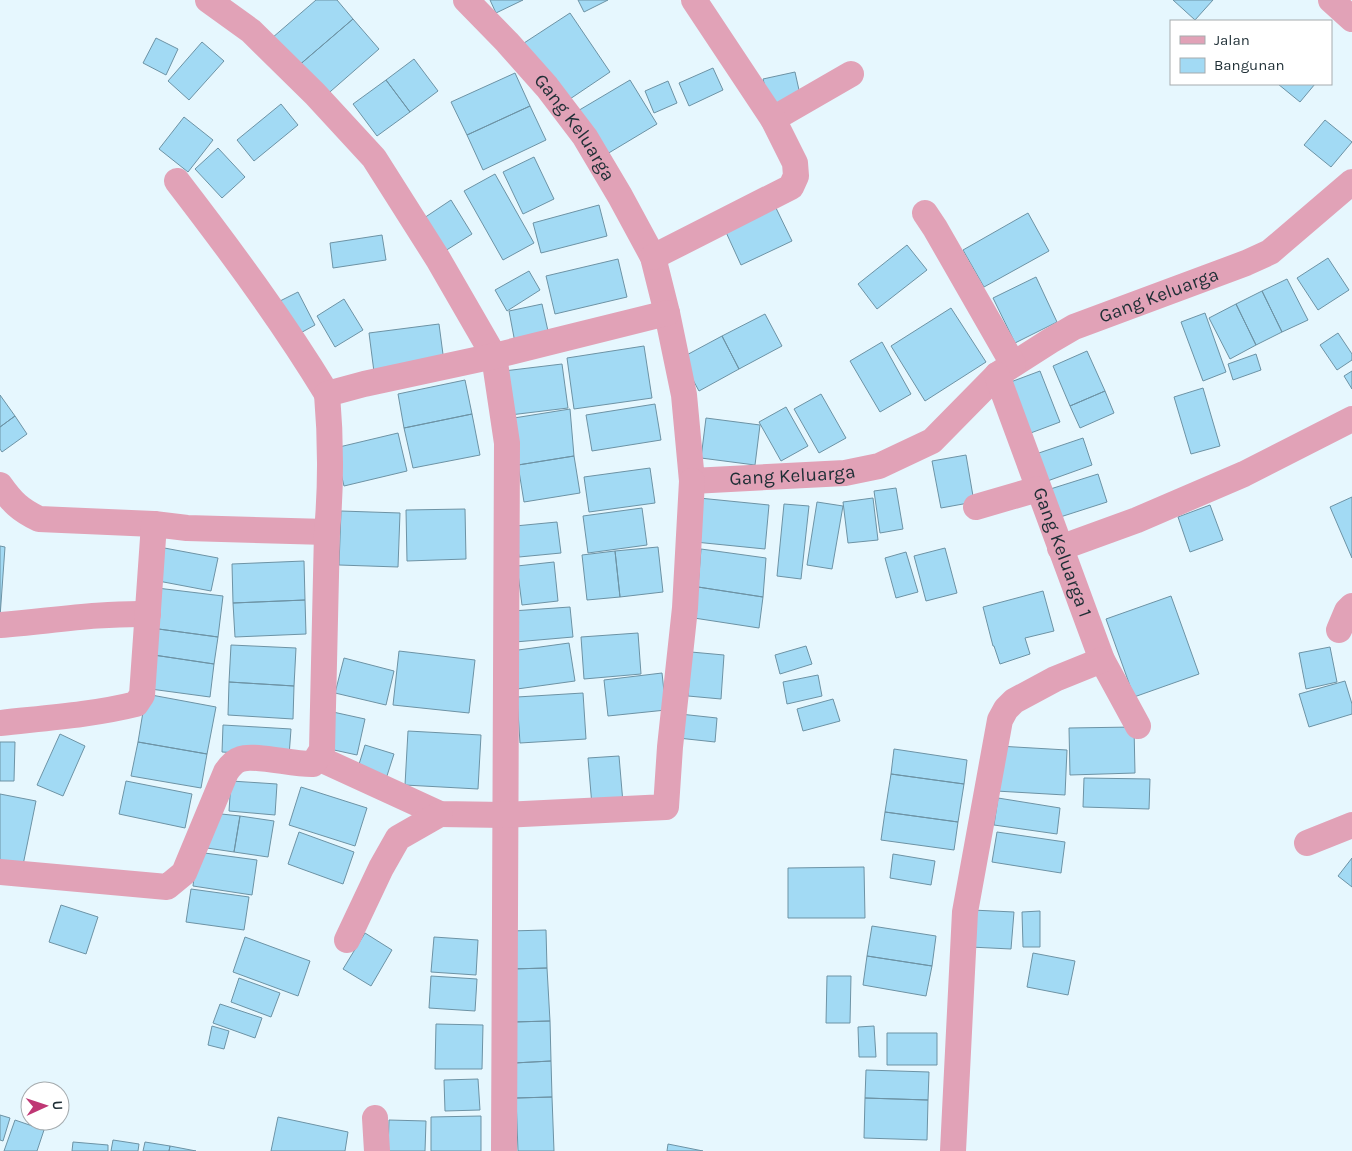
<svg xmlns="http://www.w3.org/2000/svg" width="1352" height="1151" font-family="Karla,sans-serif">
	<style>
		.building { fill: #a2daf4; stroke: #6d93a5 }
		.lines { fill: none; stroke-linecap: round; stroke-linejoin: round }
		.street { stroke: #e1a2b7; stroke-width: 26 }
		.labels { text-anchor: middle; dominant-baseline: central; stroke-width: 4; stroke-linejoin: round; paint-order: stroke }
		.street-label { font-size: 19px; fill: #1e2e35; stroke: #fff }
	</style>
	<rect width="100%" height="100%" fill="#e6f7fe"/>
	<path class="building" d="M316,0H337L353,19L297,67L272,38Z
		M490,0H523L496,13Z
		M578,0H608L584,12Z
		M1173,0H1213L1195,20Z
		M570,13L610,72L564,103L524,43Z
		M353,19L379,49L323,98L297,67Z
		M156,38L178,49L166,75L143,63Z
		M202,42L224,61L189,100L168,81Z
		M414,59L438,91L410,112L386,80Z
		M713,68L723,90L689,106L679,83Z
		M795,72L801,99L770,106L763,79Z
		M515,73L530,106L467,135L451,102Z
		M386,80L410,112L377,136L353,104Z
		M630,80L657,124L602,157L576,112Z
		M668,81L677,103L654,113L645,91Z
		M1278,84H1315L1300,102Z
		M281,104L298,125L254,161L237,140Z
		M530,106L546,140L483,170L467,135Z
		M184,117L213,140L188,172L159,149Z
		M1325,120L1352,142L1331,167L1304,145Z
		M218,148L245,177L222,198L195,169Z
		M534,157L554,199L523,214L503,172Z
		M495,174L534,243L503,260L464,191Z
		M451,200L472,234L445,251L424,218Z
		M599,205L607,236L541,253L533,223Z
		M775,206L792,241L741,265L725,230Z
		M1028,213L1049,251L984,287L963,250Z
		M382,235L386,260L333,268L330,243Z
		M907,245L927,270L877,309L858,284Z
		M1328,258L1349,290L1318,310L1297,278Z
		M618,259L627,297L555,314L546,276Z
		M529,271L540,290L507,311L495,290Z
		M1036,277L1057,322L1015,343L993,298Z
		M1287,279L1308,320L1282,332L1262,291Z
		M1262,291L1282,332L1256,345L1236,304Z
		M298,292L315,325L295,336L278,302Z
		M344,299L363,330L335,347L317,316Z
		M542,304L550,340L516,348L509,311Z
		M1236,304L1256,345L1230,359L1209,318Z
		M951,308L986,362L925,401L891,346Z
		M1205,313L1226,372L1203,381L1181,322Z
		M765,314L782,346L739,369L722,336Z
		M439,324L444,362L374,372L369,333Z
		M1338,333L1352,354V360L1337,370L1320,345Z
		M722,336L739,369L699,391L681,358Z
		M882,342L911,394L880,412L850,361Z
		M644,346L652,398L574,409L567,358Z
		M1087,351L1105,391L1070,406L1053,366Z
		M1256,354L1261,370L1233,380L1228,364Z
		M562,364L568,408L510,415L504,371Z
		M1040,371L1060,422L1028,434L1008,383Z
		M1352,371V389L1344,376Z
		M465,380L472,414L404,428L398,394Z
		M1203,388L1220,446L1191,454L1174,397Z
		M1105,391L1114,413L1080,428L1070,406Z
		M821,394L846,438L819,453L794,409Z
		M0,395L15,416L0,427Z
		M655,404L661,440L592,451L586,415Z
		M786,407L808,446L781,461L759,422Z
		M570,409L574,456L518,465L514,418Z
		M472,414L480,455L413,468L404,428Z
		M15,416L27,434L2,452L0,449V427Z
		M706,418L760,425L755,465L701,458Z
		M398,433L407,471L344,486L335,448Z
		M1083,438L1092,465L1039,484L1030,456Z
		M966,455L974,502L941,508L932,461Z
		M574,456L580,493L524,502L518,465Z
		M650,468L655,503L589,512L584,477Z
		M1098,474L1107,502L1054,519L1044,491Z
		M896,488L903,529L880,533L874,491Z
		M1352,497V558L1330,507Z
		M699,498L769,505L765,549L695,542Z
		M873,498L878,540L848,543L843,502Z
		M817,502L843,506L832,569L807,565Z
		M784,504L809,506L801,579L777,576Z
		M1210,505L1223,540L1190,552L1178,517Z
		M642,508L647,545L588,553L583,516Z
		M465,509L466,559L407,561L406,510Z
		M341,511L400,513L398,567L339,565Z
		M557,522L561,553L519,557L515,526Z
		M0,546L5,547L0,617Z
		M159,547L218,558L211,591L153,580Z
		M658,547L663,592L620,597L615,551Z
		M945,548L957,593L926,601L914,556Z
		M701,549L766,558L763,597L698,587Z
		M615,551L620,597L587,600L582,555Z
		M906,552L918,592L896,598L885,558Z
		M304,561L305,600L233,603L232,564Z
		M554,562L558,601L522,605L517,566Z
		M698,587L763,597L759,628L694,618Z
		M157,588L223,596L218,637L151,628Z
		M1043,591L1054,631L1025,638L1030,654L1000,664L994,646H993L983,607Z
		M1171,596L1199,674L1134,697L1106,619Z
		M305,600L306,634L235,637L233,603Z
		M570,607L573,637L515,642L512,611Z
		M151,628L218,637L214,664L147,654Z
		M638,633L641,674L584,679L581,637Z
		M569,643L575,681L517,689L511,651Z
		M231,645L296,648L294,686L229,682Z
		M806,646L812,664L780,674L775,655Z
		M1330,647L1337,682L1306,689L1299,653Z
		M399,651L475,660L469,713L393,705Z
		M691,652L724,655L721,699L688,696Z
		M147,654L214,664L210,697L143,688Z
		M344,658L394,671L386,705L335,693Z
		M662,673L666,710L608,716L604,680Z
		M818,675L822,696L787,704L783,682Z
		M1345,681L1352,704V714L1309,727L1299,694Z
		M229,682L294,686L293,719L228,715Z
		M583,693L586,739L520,743L517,697Z
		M146,694L216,707L207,754L138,742Z
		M833,699L840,721L803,731L797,709Z
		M333,712L365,719L357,755L325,748Z
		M680,714L717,718L715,742L678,738Z
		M223,725L291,729L289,756L222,752Z
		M1134,727L1135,773L1070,775L1069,728Z
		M408,731L481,735L478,789L405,785Z
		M60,734L85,746L63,796L37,785Z
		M0,742H15L14,781H0Z
		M138,742L207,754L201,788L131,776Z
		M365,745L394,754L385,782L356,774Z
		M998,746L1067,750L1065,795L996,791Z
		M894,749L967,760L964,784L891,774Z
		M619,756L623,803L592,806L588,758Z
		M891,774L964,784L958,822L885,812Z
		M1084,778L1150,779L1149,809L1083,807Z
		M126,781L192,794L185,828L119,814Z
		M231,781L277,784L275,815L229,811Z
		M301,787L367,808L355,846L289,825Z
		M0,794L36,801L22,870L0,866Z
		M998,798L1060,808L1057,834L994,825Z
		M885,812L958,822L954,850L881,840Z
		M212,813L240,816L234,852L207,848Z
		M240,816L274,821L268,857L234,852Z
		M299,832L354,852L343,884L288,864Z
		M997,832L1065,842L1061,873L992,862Z
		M197,852L257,860L252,895L193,886Z
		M893,854L935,861L931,885L890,878Z
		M1352,858V887L1338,876Z
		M864,867L865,918H788V868Z
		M191,889L249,897L244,930L186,922Z
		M61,905L98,917L86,954L49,942Z
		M972,910L1014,912L1011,949L970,947Z
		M1040,911V947H1023L1022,912Z
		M872,926L936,936L932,966L867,956Z
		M546,930L547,968L511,969L510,931Z
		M365,933L392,950L371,986L343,969Z
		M245,937L310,961L298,996L233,972Z
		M434,937L478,940L476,975L431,972Z
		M1033,953L1075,961L1068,995L1027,987Z
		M867,956L932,966L926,996L863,985Z
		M547,968L550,1021L513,1022L511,969Z
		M431,976L477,979L475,1011L429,1008Z
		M827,976H851L850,1023H826Z
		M239,978L280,993L271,1017L231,1002Z
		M220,1004L262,1018L255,1038L213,1023Z
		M550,1021L551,1061L514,1063L513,1022Z
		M436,1024L483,1025L482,1069H435Z
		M212,1026L229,1031L224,1049L208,1045Z
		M874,1026L876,1057H859L858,1027Z
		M887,1033H937V1065H887Z
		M551,1061L552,1097L516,1098L514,1063Z
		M866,1070L929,1072L928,1100L865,1098Z
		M478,1079L480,1110L445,1111L444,1080Z
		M552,1097L554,1151H518L516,1098Z
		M865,1098L928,1100L927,1140L864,1138Z
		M0,1115L10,1118L3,1141L0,1140Z
		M481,1116V1151H431V1117Z
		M278,1117L348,1132L345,1151H271Z
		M15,1120L44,1130L37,1151H4Z
		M389,1120L426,1121L425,1151H388Z
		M113,1140L139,1144L138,1151H111Z
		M73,1142L108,1145V1151H72Z
		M145,1142L170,1146L169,1151H143Z
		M668,1144L703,1151H667Z
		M170,1146L196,1151H169Z"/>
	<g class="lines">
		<g class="street">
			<path d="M208,0L251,31L315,94L374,158L438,259L494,356L507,443L504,1151"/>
			<path id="s1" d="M466,0L507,42L547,87L585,137L620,196L653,257L667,313L684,395L692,481L845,473L879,466L932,441L997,375L1050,341L1074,327L1246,263L1270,252L1352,182"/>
			<path d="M1331,0L1352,19"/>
			<path d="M773,119L851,74"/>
			<path d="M177,181C230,250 282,320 327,394"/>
			<path d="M925,213L935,228L1013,364"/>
			<path d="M653,257L791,187L796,176L795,163L773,119L694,0"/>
			<path id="s2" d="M997,375L1102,660L1138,726"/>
			<path d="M0,485C12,502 20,510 39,519L154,524"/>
			<path d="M976,507L1038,489"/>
			<path d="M1060,548L1137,520L1244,474L1352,419"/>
			<path d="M0,625C50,621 98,613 148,614"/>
			<path d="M1339,630L1347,611L1352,606"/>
			<path d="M0,723C45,718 92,715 136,704L142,695L154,524L187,528L327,532"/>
			<path d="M318,758L440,814L505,815L666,807L670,747L685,608L692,481"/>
			<path d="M1307,843L1352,825"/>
			<path d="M0,872L167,887L184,873L226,772C230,766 234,761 241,759C254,754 295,765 313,764L322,750L327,532C331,487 331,440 327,394L364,384L494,356L667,313"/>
			<path d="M347,940L381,868L398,838L440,814"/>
			<path d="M375,1118L377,1151"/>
			<path d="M953,1151L965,912L1000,720L1006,709L1014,701L1055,679L1102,660"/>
		</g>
	</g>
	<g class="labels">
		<g class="street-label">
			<text stroke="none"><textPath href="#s1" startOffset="168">Gang Keluarga</textPath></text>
			<text stroke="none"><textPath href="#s1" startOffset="1068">Gang Keluarga</textPath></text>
			<text stroke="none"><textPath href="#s1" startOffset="648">Gang Keluarga</textPath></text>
			<text stroke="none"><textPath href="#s2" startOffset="189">Gang Keluarga 1</textPath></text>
		</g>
	</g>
	<rect x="1170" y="20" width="162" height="65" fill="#ffffff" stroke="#a5abae"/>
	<rect x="1180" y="36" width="25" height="8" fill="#e1a2b7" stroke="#a5abae"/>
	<text x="1214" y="45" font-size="15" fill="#1e2e35">Jalan</text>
	<rect x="1180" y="58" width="25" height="15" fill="#a2daf4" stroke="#a5abae"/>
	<text x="1214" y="70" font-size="15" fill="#1e2e35">Bangunan</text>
	<g transform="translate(45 1106) rotate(87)"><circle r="24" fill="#ffffff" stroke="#a5abae"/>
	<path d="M0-4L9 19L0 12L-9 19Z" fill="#bf3774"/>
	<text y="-8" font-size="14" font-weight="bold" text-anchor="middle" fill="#1e2e35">U</text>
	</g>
</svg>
